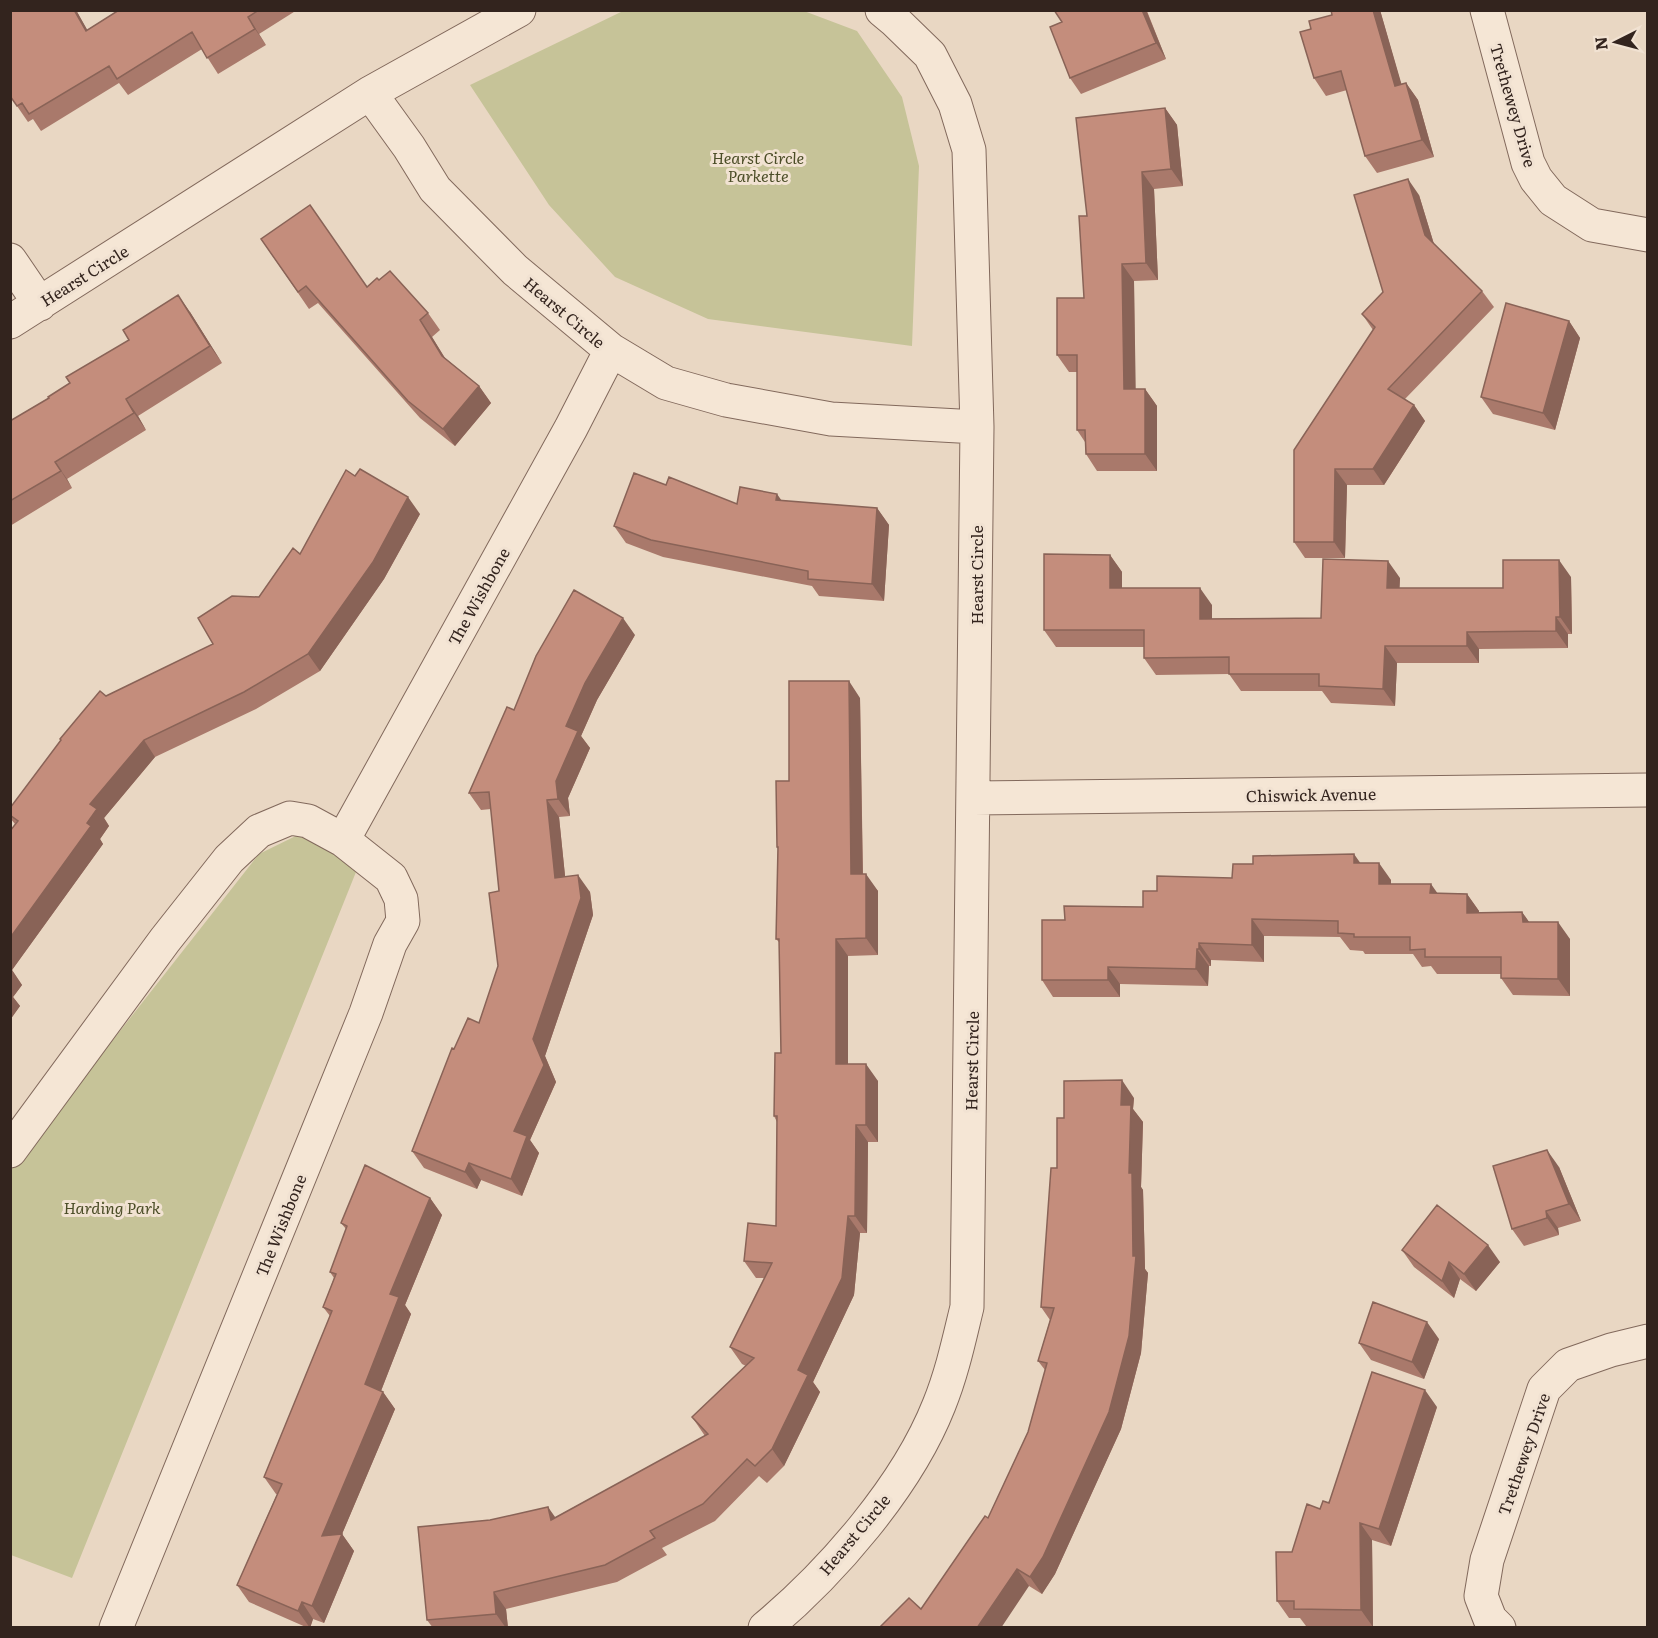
<svg xmlns="http://www.w3.org/2000/svg" width="1658" height="1638" font-family="Literata,serif">
	<style>
		.green { fill: #c6c398 }
		.lines { fill: none; stroke-linecap: round; stroke-linejoin: round }
		.minor-casing { stroke: #82695c; stroke-width: 35 }
		.minor { stroke: #f5e6d5; stroke-width: 33 }
		.wall { fill: #a9796b }
		.shaded-wall { fill: #896357 }
		.building { fill: #c48d7c; stroke: #896357; stroke-width: 1.5 }
		.labels { text-anchor: middle; dominant-baseline: central; stroke-width: 6; stroke-linejoin: round; paint-order: stroke }
		.street-label { font-size: 16px; fill: #33241e; stroke: #f1e2d2 }
		.park-label { font-size: 16px; font-style: italic; fill: #4b4d27; stroke: #f1e2d2 }
	</style>
	<rect width="100%" height="100%" fill="#e9d7c3"/>
	<path class="green" d="M623,11H804L857,31L902,97L919,166L912,346L708,319L615,277L549,205L470,85Z
		M312,828L356,872L72,1578L11,1555L10,1171L259,854Z"/>
	<g class="lines">
		<defs>
			<path id="minor" d="M1487,10L1528,163L1536,179L1553,200L1592,225L1648,235
				M370,93L409,147L435,189L515,270L611,350L666,383L726,400L831,419L977,427
				M10,260L40,304
				M10,322L370,93L519,10
				M974,798L1648,790
				M343,840L571,428L611,350
				M10,1151L165,940L229,859L259,831L290,818L308,821L343,840L391,878L401,899L403,921L390,944L366,1013L116,1628
				M765,1628C832,1572 907,1486 939,1405C952,1373 959,1340 967,1307L977,427L969,150L955,104L930,55L894,20L882,10
				M1499,1628L1490,1619L1481,1596L1487,1560L1544,1389L1568,1365L1611,1350L1648,1341"/>
		</defs>
		<use href="#minor" class="minor-casing"/>
		<use href="#minor" class="minor"/>
	</g>
	<path class="wall" d="M10,10H76L87,30L119,10H297L259,34L266,45L218,74L202,49L128,95L119,83L41,131L33,119L28,122L17,106Z
		M1054,10H1148L1147,11L1166,59L1081,94L1070,78L1062,22Z
		M1331,10H1380L1401,84L1406,83L1418,100L1434,157L1377,173L1365,156L1347,90L1326,96L1314,78L1311,29L1332,15Z
		M1165,108L1177,125L1183,186L1154,189L1158,280L1134,281L1135,389H1145L1157,406V471H1097L1086,454L1085,442L1077,430V372H1069L1057,355L1084,298L1087,216Z
		M1419,195L1434,244L1482,291L1494,307L1405,399L1414,405L1425,421L1384,485H1347L1345,558H1305L1294,542L1373,330L1362,314L1383,292Z
		M261,239L367,287L379,280L428,313L440,330L432,337L445,358L479,386L491,403L455,446L420,418L318,303L309,309Z
		M190,312L222,363L138,416L146,430L67,479L72,488L10,526V421L49,398L70,383Z
		M1569,321L1580,338L1555,430L1493,414L1481,397Z
		M666,485L737,504L782,501L877,508L889,525L884,601L819,596L812,586L663,557L626,543L614,526Z
		M420,514L384,579L320,671L256,709L155,757L104,818L109,826L100,839L103,844L12,970L22,985L13,997L20,1006L10,1020V831L15,824L10,818V808L106,696L213,644L300,554Z
		M1110,555L1122,572V588L1212,605V619L1321,618L1400,578L1399,588H1503L1571,577L1572,634H1568V648L1479,649V663H1397L1395,706L1331,703L1322,691H1241L1229,674L1156,675L1144,658V647H1056L1044,630Z
		M635,635L597,700L581,736L590,748L568,798L570,816L559,817L565,876L590,892L593,915L545,1056L556,1082L530,1140L539,1153L522,1196L481,1180L477,1189L424,1168L412,1151L479,1023L498,966L499,891L491,809L481,810L469,793L514,710Z
		M860,698L863,874L878,891V955L848,956V1064L878,1081V1142H868L867,1233H860L854,1295L813,1382L820,1392L784,1466L767,1483L759,1476L715,1521L662,1548L667,1555L617,1582L506,1609L508,1628H433L427,1620L556,1517L705,1436L692,1417L746,1366L742,1364L730,1347L764,1278H756L744,1261L776,1226L777,1122L774,1116L781,1053L779,942L776,939L778,849L777,847L789,781Z
		M1360,863L1391,880V884L1437,893L1467,894L1479,911V913L1522,912L1529,922L1570,939V996L1513,995L1501,978V974H1437L1431,966L1422,967L1413,954H1365L1363,951L1350,950L1340,937L1264,936V962L1211,960V966H1209L1208,986L1120,984V997H1053L1042,980L1065,920L1143,907L1157,891L1232,878Z
		M1134,1098L1133,1109L1143,1122L1141,1187L1143,1190L1145,1269L1148,1273L1141,1353L1121,1429L1055,1574L1042,1594L1029,1586L921,1609L988,1518L1028,1432L1045,1370L1038,1361L1050,1320L1041,1307L1057,1168L1064,1118Z
		M1559,1167L1581,1221L1558,1228L1559,1235L1524,1246L1512,1229Z
		M430,1198L442,1215L405,1305L411,1314L381,1391L383,1392L395,1409L342,1534L354,1551L324,1623L313,1619L310,1628H308L249,1602L237,1585L277,1494H276L264,1477L330,1316L323,1307L334,1278L330,1272L346,1229L341,1223Z
		M1402,1250L1500,1262L1476,1291L1460,1279L1454,1298L1414,1267Z
		M1439,1339L1424,1379L1371,1360L1359,1343Z
		M1437,1407L1391,1546L1372,1540L1373,1627L1306,1626L1300,1618H1289L1277,1601L1292,1552L1320,1509Z"/>
	<path class="shaded-wall" d="M74,10H76L97,47L86,31Z
		M1142,10H1146L1166,59L1156,43Z
		M1373,10H1380L1407,103L1395,86Z
		M248,17L259,34L266,45L255,29Z
		M1406,83L1418,100L1434,157L1422,140Z
		M1165,108L1177,125L1183,186L1171,169Z
		M1142,172L1154,189L1158,280L1146,263Z
		M1408,179L1419,195L1436,251L1425,235Z
		M1122,264L1134,281L1136,406L1124,389Z
		M178,295L190,312L222,363L210,346Z
		M420,320L432,337L454,373L442,356Z
		M1569,321L1580,338L1555,430L1543,413Z
		M479,386L491,403L455,446L443,429Z
		M1145,389L1157,406V471L1145,454Z
		M126,399L138,416L146,430L134,413Z
		M1414,405L1425,421L1384,485L1373,469Z
		M55,462L67,479L72,488L61,471Z
		M1335,469L1347,485L1345,558L1334,542Z
		M777,494L789,511L776,500Z
		M408,497L420,514L384,579L320,671L308,654Z
		M877,508L889,525L884,601L872,584Z
		M1110,555L1122,572V605L1110,588Z
		M1559,560L1571,577L1572,634L1560,617Z
		M1388,561L1400,578L1399,605L1387,588Z
		M1200,588L1212,605V636L1200,619Z
		M1556,617L1568,634V648L1556,631Z
		M623,618L635,635L597,700L581,736L590,748L568,798L570,816L558,799L556,781L566,726L585,683Z
		M1467,632L1479,649V663L1467,646Z
		M1385,646L1397,663L1395,706L1383,689Z
		M849,681L860,698L863,891L851,874Z
		M144,740L155,757L104,818L109,826L100,839L103,844L12,970L22,985L13,997L20,1006L10,1020V938L87,823L90,804Z
		M547,800L559,817L567,895L555,878Z
		M1354,854L1366,871L1354,863Z
		M1379,863L1391,880V901L1379,884Z
		M866,874L878,891V955L866,938Z
		M578,875L590,892L593,915L545,1056L556,1082L530,1140L539,1153L522,1196L511,1179L514,1131L533,1039Z
		M1431,884L1443,901L1430,893Z
		M1467,894L1479,911V930L1467,913Z
		M1522,912L1534,929L1523,922Z
		M1252,919L1264,936V962L1252,945Z
		M1558,922L1570,939V996L1558,979Z
		M836,939L848,956V1081L836,1064Z
		M1199,943L1211,960V966L1199,949Z
		M1197,949L1209,966L1208,986L1196,969Z
		M1108,967L1120,984V997L1108,980Z
		M866,1064L878,1081V1142L866,1125Z
		M1122,1080L1134,1098L1133,1109L1143,1122L1141,1187L1143,1190L1145,1269L1148,1273L1141,1353L1121,1429L1055,1574L1042,1594L1030,1577L1133,1256L1129,1173L1121,1105Z
		M856,1125L868,1142L867,1233L855,1216Z
		M1547,1150L1559,1167L1581,1221L1569,1204Z
		M469,1163L481,1180L477,1189L465,1172Z
		M430,1198L442,1215L405,1305L411,1314L377,1401L365,1384L390,1294Z
		M1546,1211L1558,1228L1559,1235L1547,1218Z
		M848,1216L860,1233L854,1295L813,1382L820,1392L784,1466L772,1449Z
		M1488,1245L1500,1262L1476,1291L1464,1274Z
		M1449,1262L1460,1279L1454,1298L1442,1281Z
		M1427,1322L1439,1339L1424,1379L1412,1362Z
		M1425,1390L1437,1407L1391,1546L1379,1529Z
		M383,1392L395,1409L334,1553L322,1536Z
		M548,1507L560,1524L551,1520Z
		M1360,1523L1372,1540L1373,1627L1361,1610Z
		M342,1534L354,1551L324,1623L312,1606Z
		M1017,1569L1029,1586L1001,1628H977Z
		M494,1592L506,1609L508,1628H506L496,1614Z
		M302,1602L313,1619L310,1628L298,1611Z"/>
	<path class="building" d="M10,10H74L86,31L119,10H259L248,17L255,29L207,58L192,32L117,79L109,66L29,114L22,103L17,106L10,96Z
		M1054,10H1142L1156,43L1070,78L1050,27L1062,22Z
		M1331,10H1373L1395,86L1406,83L1422,140L1365,156L1341,71L1314,78L1300,32L1311,29L1309,21L1332,15Z
		M1165,108L1171,169L1142,172L1146,263L1122,264L1124,389H1145V454H1086L1085,430H1077V355H1057V298H1084L1079,216H1087L1076,118Z
		M1408,179L1425,235L1482,291L1388,389L1414,405L1373,469H1335L1334,542H1294V450L1375,327L1362,314L1383,292L1354,195Z
		M310,205L367,287L377,278L379,280L390,271L428,313L420,320L442,356L479,386L443,429L408,401L306,286L298,292L261,239Z
		M178,295L210,346L126,399L134,413L55,462L61,471L10,501V421L49,398L48,397L70,383L66,377L129,340L123,330Z
		M1506,303L1569,321L1543,413L1481,397Z
		M360,469L408,497L373,562L308,654L244,692L144,740L90,804L97,809L87,823L91,826L10,938V831L18,821L10,815V808L61,740L60,739L100,691L106,696L213,644L198,618L232,596L259,597L293,548L300,554L346,470L355,476Z
		M634,473L666,485L669,477L737,504L740,487L777,494L776,500L877,508L872,584L808,579V571L651,540L614,526Z
		M1044,554L1110,555V588H1200V619L1321,618L1323,559L1388,561L1387,588H1503V560H1559L1560,617H1556V631L1467,632V646H1385L1383,689L1319,686V674H1229V657L1144,658V630H1044Z
		M574,590L623,618L585,683L566,726L578,731L556,781L558,799L547,800L555,878L578,875L581,898L533,1039L544,1065L514,1131L527,1136L511,1179L469,1163L465,1172L412,1151L452,1048L454,1049L468,1018L479,1023L498,966L489,893L499,891L489,792L469,793L507,707L514,710L536,656Z
		M789,681H849L851,874H866V938L836,939V1064H866V1125H856L855,1216H848L842,1278L798,1370L808,1375L772,1449L755,1466L747,1459L703,1504L650,1531L655,1538L605,1565L494,1592L496,1614L427,1620L418,1527L490,1520L548,1507L551,1520L708,1434L692,1417L754,1358L730,1347L772,1263L744,1261L748,1223L776,1226L777,1116H774L775,1053H781L779,939H776L778,847H777L776,781H789Z
		M1354,854V863H1379V884H1431L1430,893L1467,894V913L1522,912L1523,922H1558V979L1501,978V957H1425V949L1410,950V937H1354V934L1338,933V921L1252,919V945L1199,943V949H1197L1196,969L1108,967V980H1042V920H1065L1064,906L1143,907V891H1157V876L1232,878L1233,864H1253V856Z
		M1122,1080L1121,1105H1131L1129,1173H1132L1133,1256H1136L1129,1336L1109,1412L1043,1557L1030,1577L1017,1569L977,1628H879L909,1598L921,1609L985,1516L988,1518L1028,1432L1047,1363L1038,1361L1054,1308L1041,1307L1051,1168H1057V1118H1064V1081Z
		M1547,1150L1569,1204L1546,1211L1547,1218L1512,1229L1493,1166Z
		M365,1165L430,1198L390,1294L399,1297L365,1384L383,1392L322,1536L342,1534L312,1606L302,1602L298,1611L237,1585L282,1484L264,1477L332,1311L323,1307L336,1274L330,1272L347,1226L341,1223Z
		M1437,1205L1488,1245L1464,1274L1449,1262L1442,1281L1402,1250Z
		M1373,1302L1427,1322L1412,1362L1359,1343Z
		M1372,1372L1425,1390L1379,1529L1360,1523L1361,1610L1294,1609V1601H1277L1276,1552H1292L1307,1504L1320,1509L1323,1501L1329,1503Z"/>
	<g class="labels">
		<g class="street-label">
			<text transform="translate(1514 105) rotate(74)">Trethewey Drive</text>
			<text transform="translate(84 275) rotate(-32)">Hearst Circle</text>
			<text transform="translate(565 312) rotate(40)">Hearst Circle</text>
			<text transform="translate(976 575) rotate(-90)">Hearst Circle</text>
			<text transform="translate(478 596) rotate(-61)">The Wishbone</text>
			<text transform="translate(1311 794) rotate(-1)">Chiswick Avenue</text>
			<text transform="translate(971 1061) rotate(-89)">Hearst Circle</text>
			<text transform="translate(280 1225) rotate(-68)">The Wishbone</text>
			<text transform="translate(1523 1454) rotate(-71)">Trethewey Drive</text>
			<text transform="translate(854 1534) rotate(-50)">Hearst Circle</text>
		</g>
		<g class="park-label">
			<text x="758" y="157">Hearst Circle<tspan x="758" dy="18">Parkette</tspan></text>
			<text x="112" y="1207">Harding Park</text>
		</g>
	</g>
	<rect width="1658" height="1638" fill="none" stroke="#33241e" stroke-width="24"/>
	<g transform="translate(1616 42) rotate(264)" stroke="#f1e2d2" stroke-width="4.5" paint-order="stroke">
	<path d="M0-4.5L10 22L0 15L-10 22Z" fill="#33241e"/>
	<text y="-9" font-size="16" font-weight="bold" text-anchor="middle" fill="#33241e">N</text>
	</g>
</svg>
